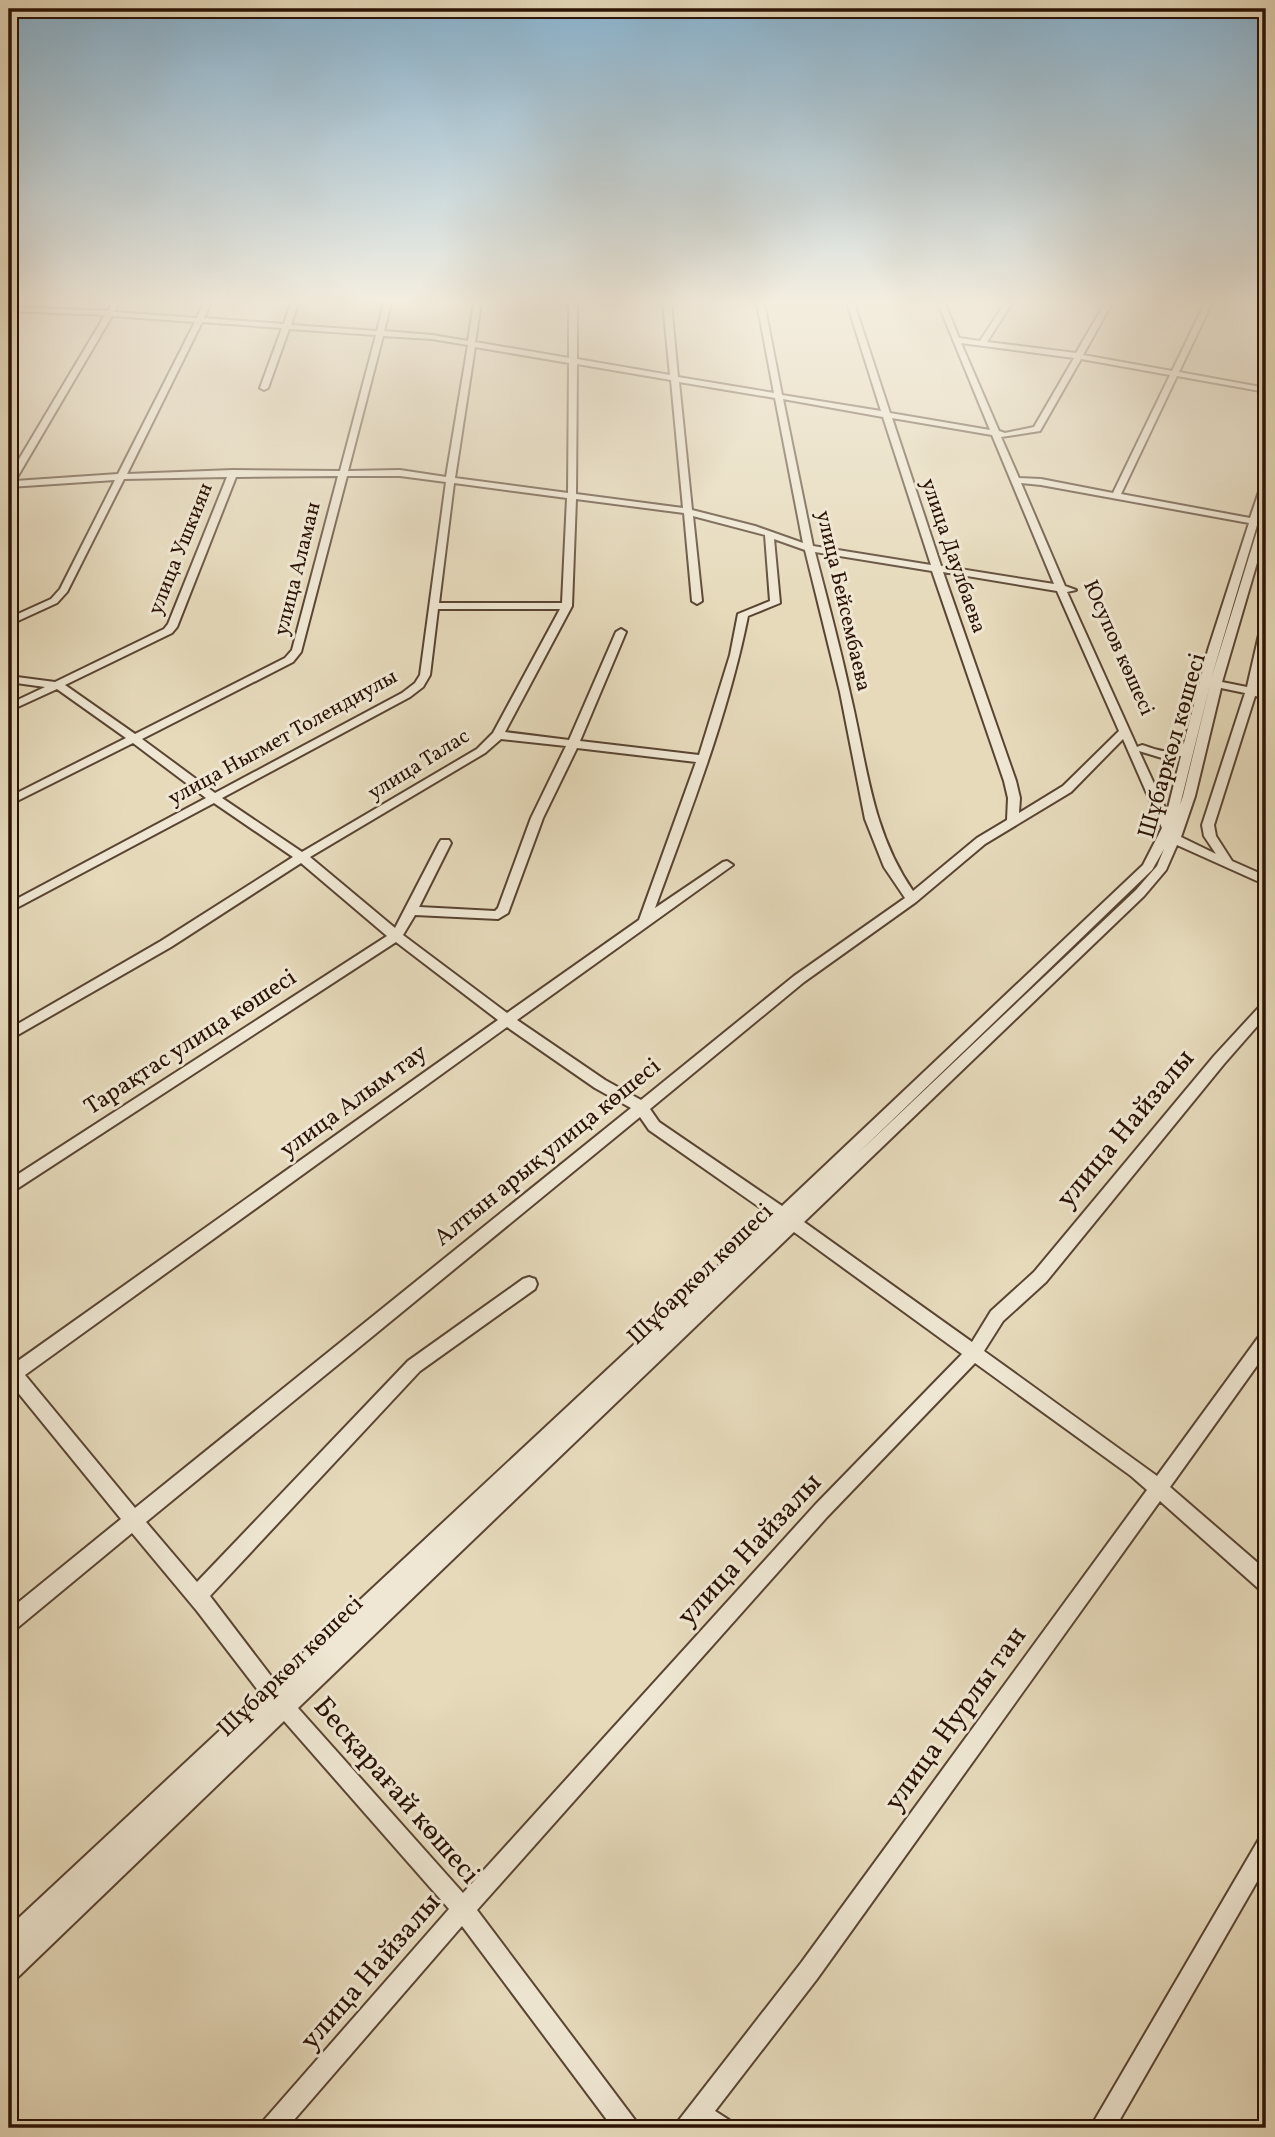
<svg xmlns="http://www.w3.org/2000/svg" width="1275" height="2137" font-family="Vollkorn,serif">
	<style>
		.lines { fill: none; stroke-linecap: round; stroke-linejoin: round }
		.minor-casing { stroke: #594432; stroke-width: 4 }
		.minor { fill: #efe7d3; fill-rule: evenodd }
		.labels { text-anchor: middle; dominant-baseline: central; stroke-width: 6; stroke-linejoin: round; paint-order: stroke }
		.far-street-label { font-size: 21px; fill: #2a1204; stroke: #efe7d3 }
		.street-label { font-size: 24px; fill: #2a1204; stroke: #efe7d3 }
		.near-street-label { font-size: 28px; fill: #2a1204; stroke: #efe7d3 }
	</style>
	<rect width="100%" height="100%" fill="#e6dabb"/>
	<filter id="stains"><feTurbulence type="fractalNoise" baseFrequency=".00286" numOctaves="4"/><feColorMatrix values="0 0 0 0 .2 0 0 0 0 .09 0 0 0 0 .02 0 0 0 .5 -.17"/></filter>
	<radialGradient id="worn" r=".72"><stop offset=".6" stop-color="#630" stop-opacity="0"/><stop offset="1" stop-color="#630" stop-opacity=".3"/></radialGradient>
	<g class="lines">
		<defs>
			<path id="minor" d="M112,303H119L114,312L197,318L204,303H211L204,318L284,324L291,303H298L291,325L377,331L384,303H391L384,331L432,335L468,341L474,303H481L475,342L569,358V303H577V359L670,375L663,303H671L678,377L774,393L757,303H764L782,395L881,411L847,303H854L890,413L990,430L938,303H945L959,338L980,341L1005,303H1012L987,342L1076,353L1105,303H1112L1083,355L1172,371L1205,303H1212L1179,372L1266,388V392L1177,376L1121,494L1250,518L1262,483L1266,480V496L1259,520L1266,515V532L1222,682L1247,687L1261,626L1266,623V647L1257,690L1266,692V698L1255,696L1214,825L1216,836L1232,861L1266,876V885L1177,845L1166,870L1144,896L804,1222L972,1342L991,1311L1034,1272L1214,1056L1261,1005L1266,1003V1016L1224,1064L1046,1282L1003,1321L984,1351L1157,1476L1260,1335L1266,1333V1353L1170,1487L1266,1570V1591L1259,1589L1160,1501L817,1979L715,2111L729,2120L733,2128H675L679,2120L801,1963L1147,1490L1131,1476L975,1363L827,1517L477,1910L635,2120L639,2128H613L462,1926L287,2128H260L264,2120L449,1909L284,1721L17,1978L9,1981V1955L13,1951L9,1953V1927L260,1693L197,1611L132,1533L16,1629L9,1631V1610L121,1519L11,1384H9V1361L15,1363L498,1020L396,942L9,1194V1180L387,936L301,863L171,947L9,1040V1029L161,941L293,857L214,803L9,912V903L206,798L133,743L9,805V797L126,738L57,689L9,711V704L45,687L9,682V676L55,682L164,629L168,624L227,477L124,479L67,592L57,603L9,625V618L51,599L60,589L115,480L9,487V476L105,315L9,311V307L108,311ZM112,316L195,322L118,474L15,481ZM202,322L282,328L260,388L264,390L268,388L289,329L376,335L340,471L233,470L127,474ZM383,336L432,339L468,345L446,477L400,470L348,471ZM961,343L1074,358L1034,427L1005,433L999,431ZM475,347L569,363L568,493L455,478ZM1081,359L1170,375L1113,493L1041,479L1019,478L1001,437L1040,431ZM577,364L671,380L683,508L576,494ZM679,382L775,398L803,543L755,526L692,510ZM783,399L883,417L931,565L813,546ZM892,418L992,435L1054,584L941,566ZM338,476L292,650L285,658L135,734L65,685L172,633L177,627L236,477ZM347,476H400L446,482L420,675L415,683L402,693L215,793L142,739L293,662L301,652ZM454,483L567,498L562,603H439ZM1021,483L1041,485L1249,523L1208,650L1184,743C1170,757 1159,750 1142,745L1137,747L1067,592L1076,590L1065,586ZM576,499L684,513L692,601L697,604L702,601L693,516L765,535L770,601L738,614L730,655L699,755L580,741L626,632L621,629L616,632L569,740L505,732L572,606ZM1257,525H1259L1211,679ZM774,539L805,550L840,692L865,819L884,867L905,898L794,976L641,1100L605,1080L517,1020L733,865L727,861L723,862L655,908C690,812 728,716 748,616L780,603ZM815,552L932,571L1004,781L1008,798L1007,820L977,838L913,891C871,830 867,764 850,693C840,646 827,599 815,552ZM943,572L1057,591L1119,731L1063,786L1019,813L1020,798L1016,781ZM438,609H560L493,733L477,749L302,852L222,798L410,697L423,687L430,675ZM1210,685L1183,796L1180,805ZM1221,688L1245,693L1202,825L1204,836L1216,854L1181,837L1195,796ZM501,739L566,746L531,818L498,908L495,911L419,907L451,843L449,840H441L439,843L395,928L310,857L485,753ZM1123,739L1162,828L1143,865L782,1206L659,1122L650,1109L804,982L916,902L985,844L1071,792ZM577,748L696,762L639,920L507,1013L403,935L415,915L498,919L508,913L543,818ZM1139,751L1162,758L1181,756L1167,812ZM1164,849L1157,866L1136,890L856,1155L1152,870ZM507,1027L595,1088L631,1108L135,1508L25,1375ZM640,1117L649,1130L772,1216L274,1680L210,1596L420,1371L535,1289L537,1284L535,1279L529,1277L523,1279L408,1361L197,1582L146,1522ZM794,1232L962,1354L815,1505L463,1893L298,1708Z
				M1266,1836V1866L1115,2128H1090L1259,1839Z"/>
		</defs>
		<use href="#minor" class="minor-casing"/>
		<use href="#minor" class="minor"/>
	</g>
	<linearGradient id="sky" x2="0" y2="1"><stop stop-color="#88b6d5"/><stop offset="0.5" stop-color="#f4eee0"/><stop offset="1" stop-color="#f4eee0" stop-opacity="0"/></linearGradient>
	<rect width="1275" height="603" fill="url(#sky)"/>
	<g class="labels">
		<g class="far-street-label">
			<text transform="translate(181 549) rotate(-68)">улица Ушкиян</text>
			<text transform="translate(953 556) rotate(71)">улица Даулбаева</text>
			<text transform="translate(298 569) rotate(-76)">улица Аламан</text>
			<text transform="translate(843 601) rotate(77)">улица Бейсембаева</text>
			<text transform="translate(1118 648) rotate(66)">Юсупов көшесі</text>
			<text transform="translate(283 738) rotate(-29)">улица Ныгмет Толендиулы</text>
			<text transform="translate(419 765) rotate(-32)">улица Талас</text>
		</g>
		<g class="street-label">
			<text transform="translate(1173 746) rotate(-74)">Шұбаркөл көшесі</text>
			<text transform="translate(191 1043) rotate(-33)">Тарақтас улица көшесі</text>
			<text transform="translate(354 1102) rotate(-36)">улица Алым тау</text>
			<text transform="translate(548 1153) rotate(-39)">Алтын арық улица көшесі</text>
			<text transform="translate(701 1275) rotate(-44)">Шұбаркөл көшесі</text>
			<text transform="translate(291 1667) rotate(-44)">Шұбаркөл көшесі</text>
		</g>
		<g class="near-street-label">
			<text transform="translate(1126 1129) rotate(-50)">улица Найзалы</text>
			<text transform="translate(750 1550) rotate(-47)">улица Найзалы</text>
			<text transform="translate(956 1719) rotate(-54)">улица Нурлы тан</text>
			<text transform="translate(396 1791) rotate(49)">Бесқарағай көшесі</text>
			<text transform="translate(371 1972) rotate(-49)">улица Найзалы</text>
		</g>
	</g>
	<rect width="1275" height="2137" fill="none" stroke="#e6dabb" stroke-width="35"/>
	<rect x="10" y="10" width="1254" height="2116" fill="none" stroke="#2a1204" stroke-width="3.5"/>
	<rect x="18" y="18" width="1240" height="2102" fill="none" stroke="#2a1204" stroke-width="2"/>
	<rect width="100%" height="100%" filter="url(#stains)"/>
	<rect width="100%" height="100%" fill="url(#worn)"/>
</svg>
